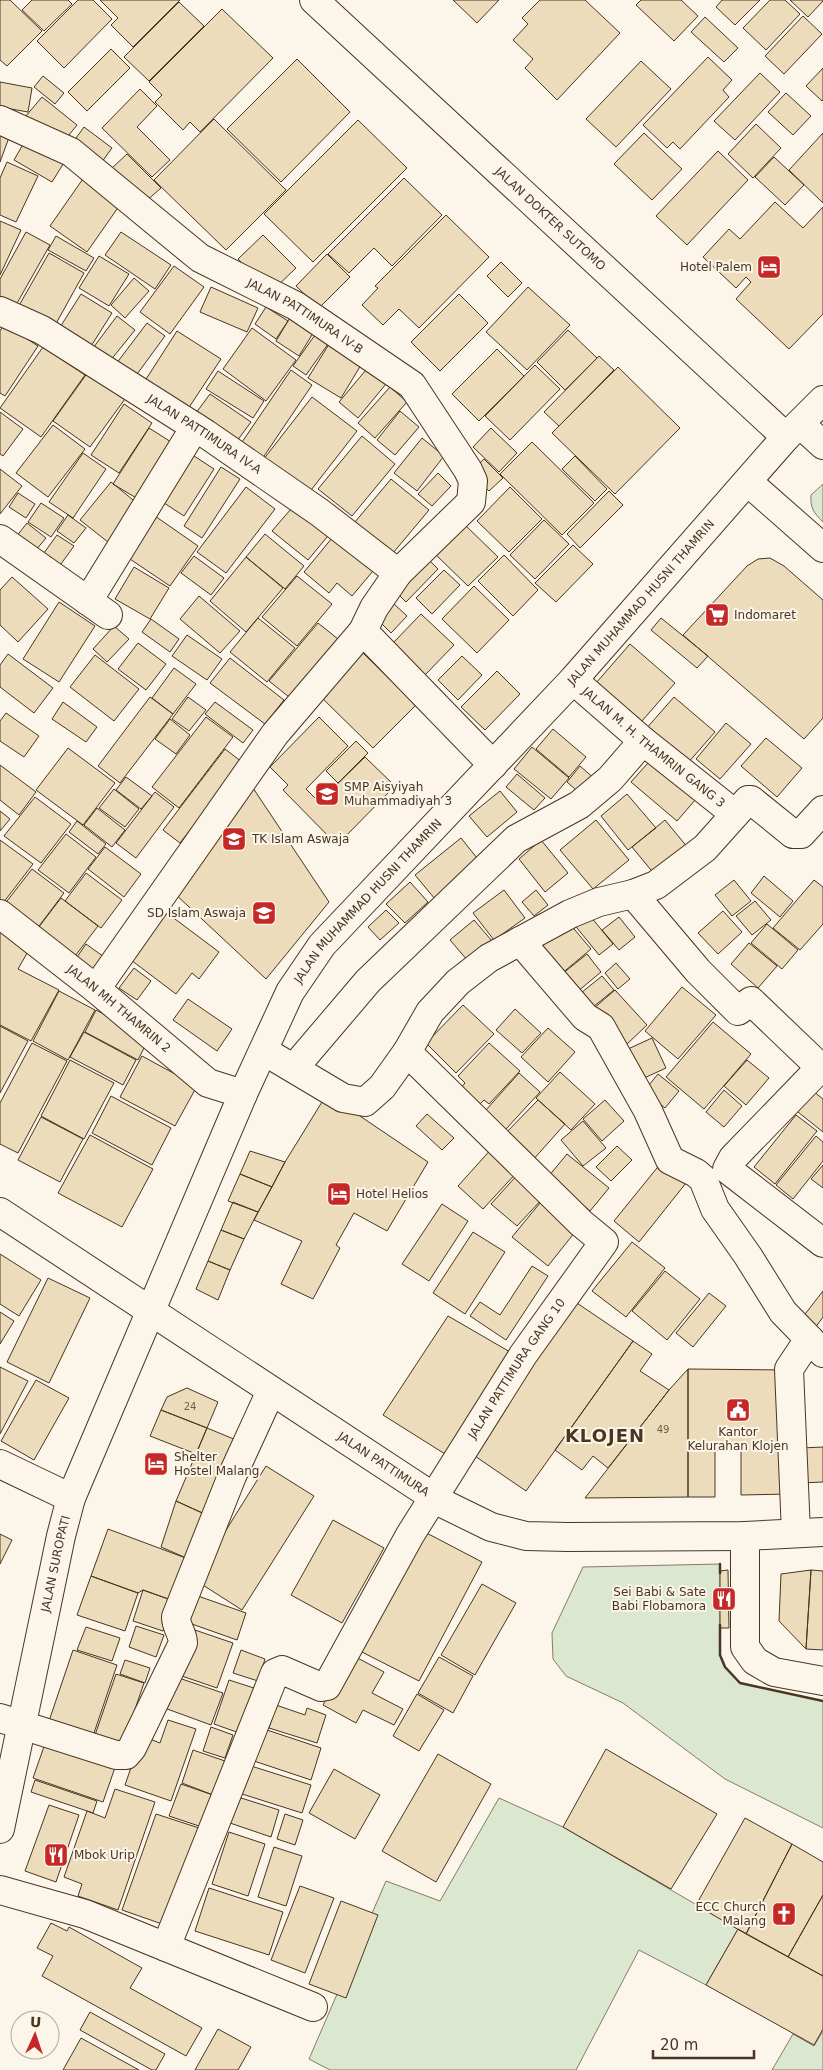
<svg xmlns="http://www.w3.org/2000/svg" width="823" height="2070" font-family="'DejaVu Sans',sans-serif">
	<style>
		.green { fill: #dce7d0; stroke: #887966 }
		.building { fill: #ecdcbc; stroke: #4a3520 }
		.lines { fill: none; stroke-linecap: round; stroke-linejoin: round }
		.street-casing { stroke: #4a3520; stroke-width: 30 }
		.secondary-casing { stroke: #4a3520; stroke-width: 30 }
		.primary-casing { stroke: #4a3520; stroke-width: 30 }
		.street { stroke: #fbf6e9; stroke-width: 28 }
		.secondary { stroke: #fbf6e9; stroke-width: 28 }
		.primary { stroke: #fbf6e9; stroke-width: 28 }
		.wall { stroke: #4a3520; stroke-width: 2.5 }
		.labels { text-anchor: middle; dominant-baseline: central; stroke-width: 4; stroke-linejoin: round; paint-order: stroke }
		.number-label { font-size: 10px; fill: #725f47 }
		.street-label { font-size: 12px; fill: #4a3520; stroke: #fbf6e9 }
		.poi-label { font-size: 12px; fill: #4a3520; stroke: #fbf6e9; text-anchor: start }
		.district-label { font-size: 18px; font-weight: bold; letter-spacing: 1px; fill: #4a3520; stroke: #fbf6e9 }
	</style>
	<rect width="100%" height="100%" fill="#fbf6e9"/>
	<path class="green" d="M823,484V522C814,513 810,508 811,495Z
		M720,1564V1655L725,1667L740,1683L823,1701V1828L725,1779L623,1703L566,1676L553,1659L552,1633L583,1567Z
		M499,1798L563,1827L738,1929L706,1985L639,1950L576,2070H330L309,2059L386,1881L440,1901Z
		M823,2031V2070H772L793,2034L814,2046Z"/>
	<path class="building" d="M0,0H10L42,31L7,66L0,60Z
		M32,0H68L72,4L44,31L22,10Z
		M78,0H93L112,19L64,68L37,41Z
		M100,0H180L133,47L111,25L118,18Z
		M453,0H499L477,23Z
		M540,0H585L620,33L557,100L525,68L533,59L513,40L528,24L522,18Z
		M641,0H681L698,16L674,41L636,5Z
		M722,0H760L735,25L716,7Z
		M770,0H785L800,14L766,50L743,28Z
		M790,0H823V1L808,17Z
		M179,2L204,26L149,81L124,57Z
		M222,9L273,58L200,132L190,122L183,130L155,102L162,95L149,82Z
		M803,16L822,34L784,74L765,56Z
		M705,17L738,48L724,62L691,32Z
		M111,49L130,68L87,111L68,92Z
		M708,57L732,80L723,90L729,97L680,149L673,142L667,148L643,125Z
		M297,59L350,112L281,182L227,129Z
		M641,61L671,89L616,147L586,119Z
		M823,68V100L822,101L806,86Z
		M760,73L780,92L735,140L714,121Z
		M43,76L64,93L55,104L34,87Z
		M0,82L32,88L28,112L0,107Z
		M140,89L157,106L137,127L170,160L152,177L102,128Z
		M786,93L811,116L793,135L768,112Z
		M42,97L77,125L61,145L25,117Z
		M214,119L286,190L226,250L154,180Z
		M358,120L407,168L313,262L264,214Z
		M756,124L781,148L753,178L728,154Z
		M84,127L112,148L99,166L71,145Z
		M0,128L11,132L0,162Z
		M644,133L682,169L652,200L614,164Z
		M823,133V203L789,170Z
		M26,139L65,161L52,182L14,160Z
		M718,151L748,180L687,245L656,216Z
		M127,154L161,188L145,202L112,168Z
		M774,157L804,185L785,205L755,177Z
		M7,162L38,176L16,222L0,215V178Z
		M87,173L124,199L87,252L50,226Z
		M404,178L442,215L392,266L374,248L349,273L328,254Z
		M775,202L803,228L823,207V314L789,349L736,299L751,282L746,277L736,288L703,257L729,229L740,239Z
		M446,215L489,257L419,328L399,309L383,325L362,305L378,288L375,286Z
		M0,221L21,230L0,275Z
		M26,232L50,245L16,305L0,296V279Z
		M121,232L171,265L155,289L105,255Z
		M263,235L296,268L271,292L238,259Z
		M56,236L94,258L86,271L48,250Z
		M49,253L84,273L53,329L17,309Z
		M327,254L350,277L319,308L296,286Z
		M99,256L129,274L109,306L79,288Z
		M501,262L522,283L508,297L487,276Z
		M174,266L204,287L170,334L140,312Z
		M134,278L149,291L125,318L111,305Z
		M211,287L258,308L247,332L200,312Z
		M528,287L570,325L527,370L486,332Z
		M81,294L112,313L88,351L57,332Z
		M459,294L488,323L440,371L411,342Z
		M266,307L288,321L276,339L255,324Z
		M117,316L135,330L110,361L93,348Z
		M291,316L315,330L299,356L276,341Z
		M147,323L165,336L132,381L113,368Z
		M4,324L38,346L5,396L0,393V331Z
		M252,328L296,360L266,401L223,369Z
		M320,328L333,337L306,375L293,366Z
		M568,330L597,358L565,390L537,362Z
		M177,331L221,359L184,415L141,387Z
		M331,341L364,360L341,398L308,378Z
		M43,347L85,375L41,437L0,408Z
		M497,349L524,376L479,421L452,394Z
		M599,356L614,370L559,426L544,412Z
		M371,364L390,379L358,418L339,402Z
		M535,365L560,389L510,440L485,416Z
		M618,367L680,428L615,494L552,433Z
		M291,370L312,385L258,465L236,451Z
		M218,371L264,401L253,418L206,389Z
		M88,372L125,399L90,447L53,421Z
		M390,387L407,402L375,438L358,423Z
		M210,394L251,422L234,445L193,417Z
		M312,397L357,431L308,494L263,460Z
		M124,404L152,423L119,473L91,455Z
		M400,411L419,427L395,455L377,440Z
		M0,412L23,429L3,456L0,454Z
		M53,425L85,449L48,497L16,473Z
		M149,428L179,447L143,502L113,484Z
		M491,428L517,453L499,472L473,447Z
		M362,436L395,464L352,516L318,489Z
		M422,438L444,456L417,491L394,473Z
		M532,442L594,503L562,535L500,474Z
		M83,453L106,469L73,518L49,502Z
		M191,454L214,469L184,516L161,501Z
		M575,456L607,489L595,501L562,469Z
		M484,459L503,478L489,491L470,472Z
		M221,467L240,479L202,538L184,526Z
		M0,469L22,486L0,514Z
		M438,473L451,486L432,506L418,494Z
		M391,479L429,510L388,559L350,528Z
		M111,482L143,508L113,546L80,520Z
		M246,487L275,509L226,573L197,552Z
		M510,487L542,519L509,552L477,521Z
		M609,491L623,505L580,548L567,534Z
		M18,493L35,504L26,518L9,507Z
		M297,502L332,531L308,560L272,531Z
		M41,503L64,518L51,537L28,522Z
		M68,515L86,528L74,543L57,531Z
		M155,516L198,546L170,586L127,557Z
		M544,520L569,544L535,579L510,555Z
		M27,523L46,538L30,557L12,542Z
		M463,523L498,557L468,586L434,553Z
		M337,532L378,565L352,596L337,583L329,593L304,572Z
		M265,534L304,566L285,589L246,557Z
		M57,535L74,546L58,568L41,557Z
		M573,545L593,564L556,602L535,583Z
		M504,555L538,590L513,616L478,581Z
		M194,556L224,578L211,595L181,573Z
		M425,556L438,569L406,602L392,588Z
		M246,557L283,588L246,632L210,601Z
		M770,558L784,566L823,600V718L804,739L683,635L747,566L758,559Z
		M134,567L169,588L150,619L115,599Z
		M444,570L460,585L432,614L416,598Z
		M297,576L332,604L297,646L262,617Z
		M12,577L48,609L18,642L0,625V590Z
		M474,586L509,620L477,653L442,619Z
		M199,596L240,631L220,653L180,619Z
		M59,602L95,626L59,682L23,659Z
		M393,603L407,616L391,633L377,619Z
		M421,614L454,645L425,675L393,643Z
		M258,618L295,648L267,682L230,652Z
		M661,618L708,656L697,668L651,630Z
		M151,619L179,639L170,652L142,632Z
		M318,623L338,639L289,697L269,681Z
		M114,626L129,639L107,662L93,649Z
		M187,635L222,659L207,680L172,656Z
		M138,643L166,664L146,690L118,669Z
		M630,644L675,683L642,721L596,683Z
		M363,653L416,705L373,748L320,696Z
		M8,654L53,688L34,713L0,687V665Z
		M95,655L139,689L114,721L70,687Z
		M462,656L482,675L458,700L438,680Z
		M230,658L284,700L265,724L210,683Z
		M174,668L196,684L173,714L152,698Z
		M497,671L520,694L485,730L461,707Z
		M150,697L173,714L120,783L98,766Z
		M188,697L206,710L189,731L172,719Z
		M674,697L715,732L687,764L645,730Z
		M63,702L97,727L86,742L52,719Z
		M215,702L253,730L243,743L205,714Z
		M6,713L39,736L24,757L0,741V721Z
		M206,717L233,737L179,808L152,787Z
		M319,717L348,746L306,789L319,802L365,757L395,786L337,845L283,790L288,785L270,767Z
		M170,719L190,735L176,754L155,739Z
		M726,723L751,744L720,779L696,759Z
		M553,729L586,757L569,777L536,749Z
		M766,738L802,768L777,797L741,766Z
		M356,741L368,753L338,783L326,771Z
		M532,747L569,778L551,799L514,769Z
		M68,748L115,783L83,825L36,790Z
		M225,749L242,762L180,843L163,830Z
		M656,754L702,792L677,821L631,782Z
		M0,765L36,792L19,815L0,800Z
		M580,766L596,780L583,796L567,782Z
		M517,774L545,798L534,810L506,787Z
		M126,777L152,796L141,809L116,790Z
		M249,782L329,902L266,979L172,891Z
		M114,789L139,809L125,827L99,808Z
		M500,791L517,812L487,837L469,816Z
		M155,792L174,807L136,858L116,843Z
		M627,794L656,828L628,850L601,816Z
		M35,797L71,824L41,863L4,836Z
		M97,808L125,830L112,847L84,825Z
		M0,811L10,819L0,831Z
		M596,820L629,860L593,889L560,850Z
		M665,820L693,854L660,881L632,847Z
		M77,821L106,844L98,854L69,832Z
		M66,834L96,857L69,893L38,870Z
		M461,838L481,863L435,899L415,875Z
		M0,840L33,864L0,907Z
		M541,840L568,873L545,892L519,859Z
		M105,847L141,874L124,897L88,869Z
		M32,869L64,893L33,934L0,910Z
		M86,873L122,900L101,928L65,901Z
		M764,876L793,901L780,917L751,893Z
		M734,880L751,901L732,916L715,895Z
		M814,880L823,887V924L800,950L773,928Z
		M410,882L428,902L405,923L386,904Z
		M504,890L525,918L494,940L473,913Z
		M536,890L548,905L534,916L522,902Z
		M61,898L98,926L69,964L32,936Z
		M755,901L771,920L752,935L736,916Z
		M386,910L399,923L380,940L368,927Z
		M723,911L742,932L718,954L698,933Z
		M587,912L613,944L599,955L573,923Z
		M167,913L219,952L199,979L192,973L176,994L131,960Z
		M619,917L635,937L619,950L602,930Z
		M474,920L492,941L468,961L450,940Z
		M569,923L591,949L560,975L538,948Z
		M767,924L798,950L782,969L751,943Z
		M0,932L30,948L18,969L59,990L31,1041L0,1025Z
		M749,943L777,966L758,988L731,964Z
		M86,944L111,962L97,980L73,963Z
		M587,954L601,972L577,992L562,974Z
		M616,963L630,979L618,989L605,973Z
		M134,968L151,981L137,1000L119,988Z
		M602,976L614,990L593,1007L581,993Z
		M682,987L716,1015L678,1059L645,1031Z
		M615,990L647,1025L626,1045L593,1009Z
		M59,991L95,1010L68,1060L33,1041Z
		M188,999L232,1029L217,1051L173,1020Z
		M463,1005L494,1034L456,1073L426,1043Z
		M515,1009L541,1033L522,1053L496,1030Z
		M96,1010L149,1038L138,1060L85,1032Z
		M713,1022L751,1054L704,1109L666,1077Z
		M0,1026L28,1041L0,1093Z
		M548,1028L575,1052L548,1082L521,1057Z
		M84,1032L136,1060L123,1085L70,1057Z
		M652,1038L666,1068L642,1079L628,1049Z
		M32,1043L67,1061L18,1153L0,1144V1103Z
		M489,1043L520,1071L489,1104L484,1100L478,1106L460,1089L465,1083L458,1076Z
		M142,1056L197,1086L175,1126L120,1097Z
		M70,1060L114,1083L84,1139L41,1116Z
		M747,1060L769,1078L746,1105L724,1086Z
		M560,1072L595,1104L571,1130L536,1098Z
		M519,1073L540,1092L506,1129L486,1110Z
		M658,1074L679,1091L665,1108L644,1091Z
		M809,1088L823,1099V1132L793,1108Z
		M724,1090L742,1106L724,1127L706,1112Z
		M111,1096L171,1128L152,1165L92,1133Z
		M325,1097L357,1114L428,1162L387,1231L354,1213L336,1245L340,1248L313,1299L281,1284L302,1241L254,1220L285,1162Z
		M538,1100L565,1124L532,1161L504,1135Z
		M605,1100L624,1121L602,1141L583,1119Z
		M427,1114L454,1138L442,1150L416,1126Z
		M796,1115L817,1131L775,1184L754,1167Z
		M41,1117L83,1139L60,1182L18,1160Z
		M583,1121L606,1148L583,1166L561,1140Z
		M90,1135L153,1169L122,1227L58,1193Z
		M816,1136L823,1142V1161L793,1199L776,1185Z
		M494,1146L520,1169L483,1209L458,1186Z
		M617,1146L632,1160L611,1181L596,1167Z
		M250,1151L285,1162L272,1187L240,1174Z
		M567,1154L609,1188L590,1211L548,1177Z
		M661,1163L686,1183L639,1242L614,1221Z
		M823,1165V1188L811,1179Z
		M519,1173L545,1196L517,1226L491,1204Z
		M240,1174L272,1187L258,1212L228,1201Z
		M233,1202L258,1212L244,1239L221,1230Z
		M540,1203L575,1232L548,1266L512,1237Z
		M442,1204L468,1221L429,1281L402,1264Z
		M221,1230L244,1239L230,1270L208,1261Z
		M473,1232L505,1252L465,1314L433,1293Z
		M632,1242L665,1268L626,1317L592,1291Z
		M0,1254L41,1280L19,1316L0,1304Z
		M208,1261L230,1270L218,1300L196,1289Z
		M532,1266L548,1276L506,1340L470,1316L480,1302L500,1315Z
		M665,1271L700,1299L667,1340L632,1311Z
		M48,1278L90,1298L49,1383L7,1362Z
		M823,1291V1317L815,1328L802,1318Z
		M709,1293L726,1306L693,1347L676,1333Z
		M571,1299L633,1341L526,1491L469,1452Z
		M0,1312L14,1321L0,1344Z
		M448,1316L517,1356L453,1459L383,1415Z
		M633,1341L652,1354L640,1371L669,1390L608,1468L593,1456L582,1470L555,1450Z
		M0,1367L28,1381L0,1434Z
		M688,1369V1497L585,1498L669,1390Z
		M688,1369L786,1370L790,1494L741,1495V1450H715V1497H688Z
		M36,1380L69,1398L34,1460L1,1441Z
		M187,1388L218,1402L207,1428L161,1410L167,1397Z
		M161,1410L207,1428L196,1454L150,1436Z
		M207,1428L241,1442L209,1516L176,1501Z
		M823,1447V1482L801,1483V1448Z
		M266,1466L314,1496L242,1610L195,1580Z
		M176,1501L209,1516L191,1560L161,1547Z
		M333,1520L384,1548L342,1623L291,1595Z
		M108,1529L191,1560L174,1601L143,1590L138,1593L91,1576Z
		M419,1529L482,1562L419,1681L356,1649Z
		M0,1534L12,1540L0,1564Z
		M728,1570L729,1628H720V1571Z
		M811,1570L806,1649L779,1621L781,1574Z
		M811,1570L823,1571V1650L806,1649Z
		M91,1576L138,1593L125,1631L77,1615Z
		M482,1584L516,1603L475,1675L441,1655Z
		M143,1590L174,1601L163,1631L133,1621Z
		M198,1596L246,1613L237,1640L189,1623Z
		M136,1626L164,1635L156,1657L129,1647Z
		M86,1627L120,1638L112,1661L77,1650Z
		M192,1629L233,1643L217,1688L176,1674Z
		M73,1650L117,1665L92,1739L48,1724Z
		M241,1650L265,1659L258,1681L233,1673Z
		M350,1654L384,1672L372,1693L403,1709L394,1725L363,1710L356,1723L323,1705Z
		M439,1657L473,1676L453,1713L418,1693Z
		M125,1660L150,1668L145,1683L120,1674Z
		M116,1674L144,1683L122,1747L94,1738Z
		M170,1675L223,1693L211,1725L159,1706Z
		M229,1680L260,1690L245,1735L214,1724Z
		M417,1694L444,1710L419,1751L393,1736Z
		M276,1705L305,1715L307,1708L326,1715L317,1743L269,1728Z
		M168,1720L196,1729L171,1801L125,1785L142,1736L160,1743Z
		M211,1727L233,1735L225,1758L203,1751Z
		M261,1728L321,1748L311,1780L251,1760Z
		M48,1735L118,1759L103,1802L33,1778Z
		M606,1749L717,1814L671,1889L563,1827Z
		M193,1750L225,1761L213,1795L182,1783Z
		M438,1754L491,1784L436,1882L382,1851Z
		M248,1765L311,1785L302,1813L239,1793Z
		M334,1769L380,1795L355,1839L309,1813Z
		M35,1780L97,1801L93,1813L31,1792Z
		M181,1784L213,1795L202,1827L169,1816Z
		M115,1789L155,1802L118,1910L78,1896L82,1884L64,1877L87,1811L105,1818Z
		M238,1797L279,1810L271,1837L230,1823Z
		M49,1805L79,1815L56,1882L25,1871Z
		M156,1814L199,1828L165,1925L122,1910Z
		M285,1814L303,1820L295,1845L277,1839Z
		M745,1818L792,1844L746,1934L696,1905Z
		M229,1832L265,1844L248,1896L212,1884Z
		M792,1844L823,1862V1895L788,1957L746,1934Z
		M274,1847L302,1856L286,1906L258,1897Z
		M300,1886L334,1898L305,1973L271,1960Z
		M209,1888L283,1912L269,1955L195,1931Z
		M823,1895V1976L788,1957Z
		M341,1901L378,1915L346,1998L309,1984Z
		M51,1923L67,1931L69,1927L142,1968L130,1988L202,2028L186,2056L42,1976L53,1956L37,1948Z
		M738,1929L823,1976V2029L814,2045L706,1985Z
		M90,2012L165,2054L156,2070H152L80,2030Z
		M218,2029L251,2047L238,2070H195Z
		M81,2038L139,2070H63Z"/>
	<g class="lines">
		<defs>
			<g id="street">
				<path id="s1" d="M314,0L786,437"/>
				<path id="s2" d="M0,120L71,152L200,258L296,306L412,385L468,470L473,481L471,502L398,573L374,608L363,631L275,734L96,989"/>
				<path id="s3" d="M0,311L42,330L206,434L319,512L398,573"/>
				<path d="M800,424L823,445"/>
				<path d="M748,482L823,548"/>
				<path d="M0,539L108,615"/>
				<path d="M88,601L195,427"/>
				<path d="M363,631L493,765"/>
				<path id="s4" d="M573,680L643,741L735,814"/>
				<path d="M633,894L698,971L738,1011L751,1001L823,1070"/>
				<path id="s5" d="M0,914L96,989L208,1083L243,1094"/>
				<path d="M520,941L585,1017L601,1027L648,1111L670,1160L696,1173L703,1179L715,1209L748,1256L783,1312L823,1353"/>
				<path d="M264,1051L343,1098L365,1102L382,1087L407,1052L430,1012L458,982L489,958L570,914L599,902L633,894L656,885L705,848L748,800H751L793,834H801L823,810"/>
				<path d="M823,1065L733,1158L727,1169L823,1243"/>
				<path d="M294,1068L368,981L516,839L579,805L610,779L643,741"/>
				<path d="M0,1464L71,1498"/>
				<path d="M796,1533L789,1369L809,1339"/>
				<path d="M745,1536V1647L755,1661L774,1672L823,1681"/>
				<path d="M0,1718L116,1755H126L132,1748L183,1643C183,1633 176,1628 176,1617L232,1476L271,1391"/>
				<path d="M0,1890L85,1914L313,2007"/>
				<path id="s6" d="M166,1947L275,1673L282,1670L321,1687L327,1686L410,1535L523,1355L604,1242L581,1223L407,1052"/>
			</g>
			<g id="secondary">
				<path id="s7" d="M0,1829L61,1536L71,1498L243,1094L290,992L322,945L573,680L786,437L823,400"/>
			</g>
			<g id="primary">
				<path id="s8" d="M0,1212L444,1504L491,1527L526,1536L568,1537L745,1536L823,1532"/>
			</g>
		</defs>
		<use href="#street" class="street-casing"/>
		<use href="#secondary" class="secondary-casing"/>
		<use href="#primary" class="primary-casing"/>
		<use href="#street" class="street"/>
		<use href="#secondary" class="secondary"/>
		<use href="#primary" class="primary"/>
		<path class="wall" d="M720,1573V1564
			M720,1625V1655L725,1667L740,1683L823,1701"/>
	</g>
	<defs>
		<symbol id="hotel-square" viewBox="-11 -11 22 22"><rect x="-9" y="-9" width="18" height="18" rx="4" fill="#c62828" stroke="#fbf6e9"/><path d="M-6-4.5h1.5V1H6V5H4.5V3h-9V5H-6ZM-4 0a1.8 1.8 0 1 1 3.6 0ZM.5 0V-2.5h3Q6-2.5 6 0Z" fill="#fff"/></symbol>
		<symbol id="supermarket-square" viewBox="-11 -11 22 22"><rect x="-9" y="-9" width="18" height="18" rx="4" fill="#c62828" stroke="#fbf6e9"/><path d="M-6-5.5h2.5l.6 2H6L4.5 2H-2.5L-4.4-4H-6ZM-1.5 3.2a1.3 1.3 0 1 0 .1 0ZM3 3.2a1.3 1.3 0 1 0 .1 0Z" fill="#fff"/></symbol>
		<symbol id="school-square" viewBox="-11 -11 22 22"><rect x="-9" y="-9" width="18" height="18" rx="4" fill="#c62828" stroke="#fbf6e9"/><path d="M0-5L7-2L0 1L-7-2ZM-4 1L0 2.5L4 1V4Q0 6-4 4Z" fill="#fff"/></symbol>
		<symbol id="civic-square" viewBox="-11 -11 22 22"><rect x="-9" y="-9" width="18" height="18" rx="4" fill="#c62828" stroke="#fbf6e9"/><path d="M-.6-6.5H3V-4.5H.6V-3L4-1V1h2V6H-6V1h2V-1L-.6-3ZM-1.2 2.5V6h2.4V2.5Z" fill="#fff"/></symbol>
		<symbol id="restaurant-square" viewBox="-11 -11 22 22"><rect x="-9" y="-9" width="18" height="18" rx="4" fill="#c62828" stroke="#fbf6e9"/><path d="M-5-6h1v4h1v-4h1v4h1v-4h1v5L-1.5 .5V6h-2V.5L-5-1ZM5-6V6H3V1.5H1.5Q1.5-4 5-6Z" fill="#fff"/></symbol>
		<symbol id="church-square" viewBox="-11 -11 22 22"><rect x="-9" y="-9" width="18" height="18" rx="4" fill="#c62828" stroke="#fbf6e9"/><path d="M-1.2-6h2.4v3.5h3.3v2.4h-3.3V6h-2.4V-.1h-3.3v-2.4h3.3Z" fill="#fff"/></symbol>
	</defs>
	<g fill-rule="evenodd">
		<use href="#hotel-square" x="755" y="253" width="28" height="28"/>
		<use href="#supermarket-square" x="703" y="601" width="28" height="28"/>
		<use href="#school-square" x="313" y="780" width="28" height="28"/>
		<use href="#school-square" x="220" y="825" width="28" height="28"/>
		<use href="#school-square" x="250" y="899" width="28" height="28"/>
		<use href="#hotel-square" x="325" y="1180" width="28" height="28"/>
		<use href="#civic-square" x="724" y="1396" width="28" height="28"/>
		<use href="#hotel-square" x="142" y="1450" width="28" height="28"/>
		<use href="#restaurant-square" x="710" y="1585" width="28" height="28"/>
		<use href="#restaurant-square" x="42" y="1841" width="28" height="28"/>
		<use href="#church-square" x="770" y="1900" width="28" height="28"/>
	</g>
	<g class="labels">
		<g class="number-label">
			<text x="190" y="1406">24</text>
			<text x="663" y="1429">49</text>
		</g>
		<g class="street-label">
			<text stroke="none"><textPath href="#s1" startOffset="322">JALAN DOKTER SUTOMO</textPath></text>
			<text stroke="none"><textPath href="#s2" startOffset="365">JALAN PATTIMURA IV-B</textPath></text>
			<text stroke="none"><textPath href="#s3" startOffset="239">JALAN PATTIMURA IV-A</textPath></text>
			<text stroke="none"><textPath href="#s7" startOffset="1415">JALAN MUHAMMAD HUSNI THAMRIN</textPath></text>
			<text stroke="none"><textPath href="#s4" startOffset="105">JALAN M. H. THAMRIN GANG 3</textPath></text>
			<text stroke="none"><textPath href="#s7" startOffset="1010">JALAN MUHAMMAD HUSNI THAMRIN</textPath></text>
			<text stroke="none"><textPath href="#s5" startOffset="152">JALAN MH THAMRIN 2</textPath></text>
			<text stroke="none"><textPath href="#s6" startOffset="721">JALAN PATTIMURA GANG 10</textPath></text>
			<text stroke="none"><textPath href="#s8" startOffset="459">JALAN PATTIMURA</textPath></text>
			<text stroke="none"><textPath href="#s7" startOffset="271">JALAN SUROPATI</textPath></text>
		</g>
		<g class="poi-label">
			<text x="752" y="267" text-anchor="end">Hotel Palem</text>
			<text x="734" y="615">Indomaret</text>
			<text x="344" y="787">SMP Aisyiyah<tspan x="344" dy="14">Muhammadiyah 3</tspan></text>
			<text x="252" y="839">TK Islam Aswaja</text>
			<text x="246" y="913" text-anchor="end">SD Islam Aswaja</text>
			<text x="356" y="1194">Hotel Helios</text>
			<text x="738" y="1432" text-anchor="middle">Kantor<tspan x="738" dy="14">Kelurahan Klojen</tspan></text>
			<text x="174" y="1457">Shelter<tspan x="174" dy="14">Hostel Malang</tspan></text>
			<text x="706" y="1592" text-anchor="end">Sei Babi &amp; Sate<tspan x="706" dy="14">Babi Flobamora</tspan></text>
			<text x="74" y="1855">Mbok Urip</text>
			<text x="766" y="1907" text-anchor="end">ECC Church<tspan x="766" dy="14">Malang</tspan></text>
		</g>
		<g class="district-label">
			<text x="605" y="1435">KLOJEN</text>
		</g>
	</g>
	<g transform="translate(35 2035) rotate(3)"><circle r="24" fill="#fbf6e9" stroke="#b4a999"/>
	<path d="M0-4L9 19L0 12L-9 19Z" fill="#c62828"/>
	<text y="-8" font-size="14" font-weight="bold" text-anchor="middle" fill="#4a3520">U</text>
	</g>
	<path d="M653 2050v8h101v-8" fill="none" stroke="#4a3520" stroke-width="2.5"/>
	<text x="660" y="2050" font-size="15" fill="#4a3520" stroke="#fbf6e9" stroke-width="4" paint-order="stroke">20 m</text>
</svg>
